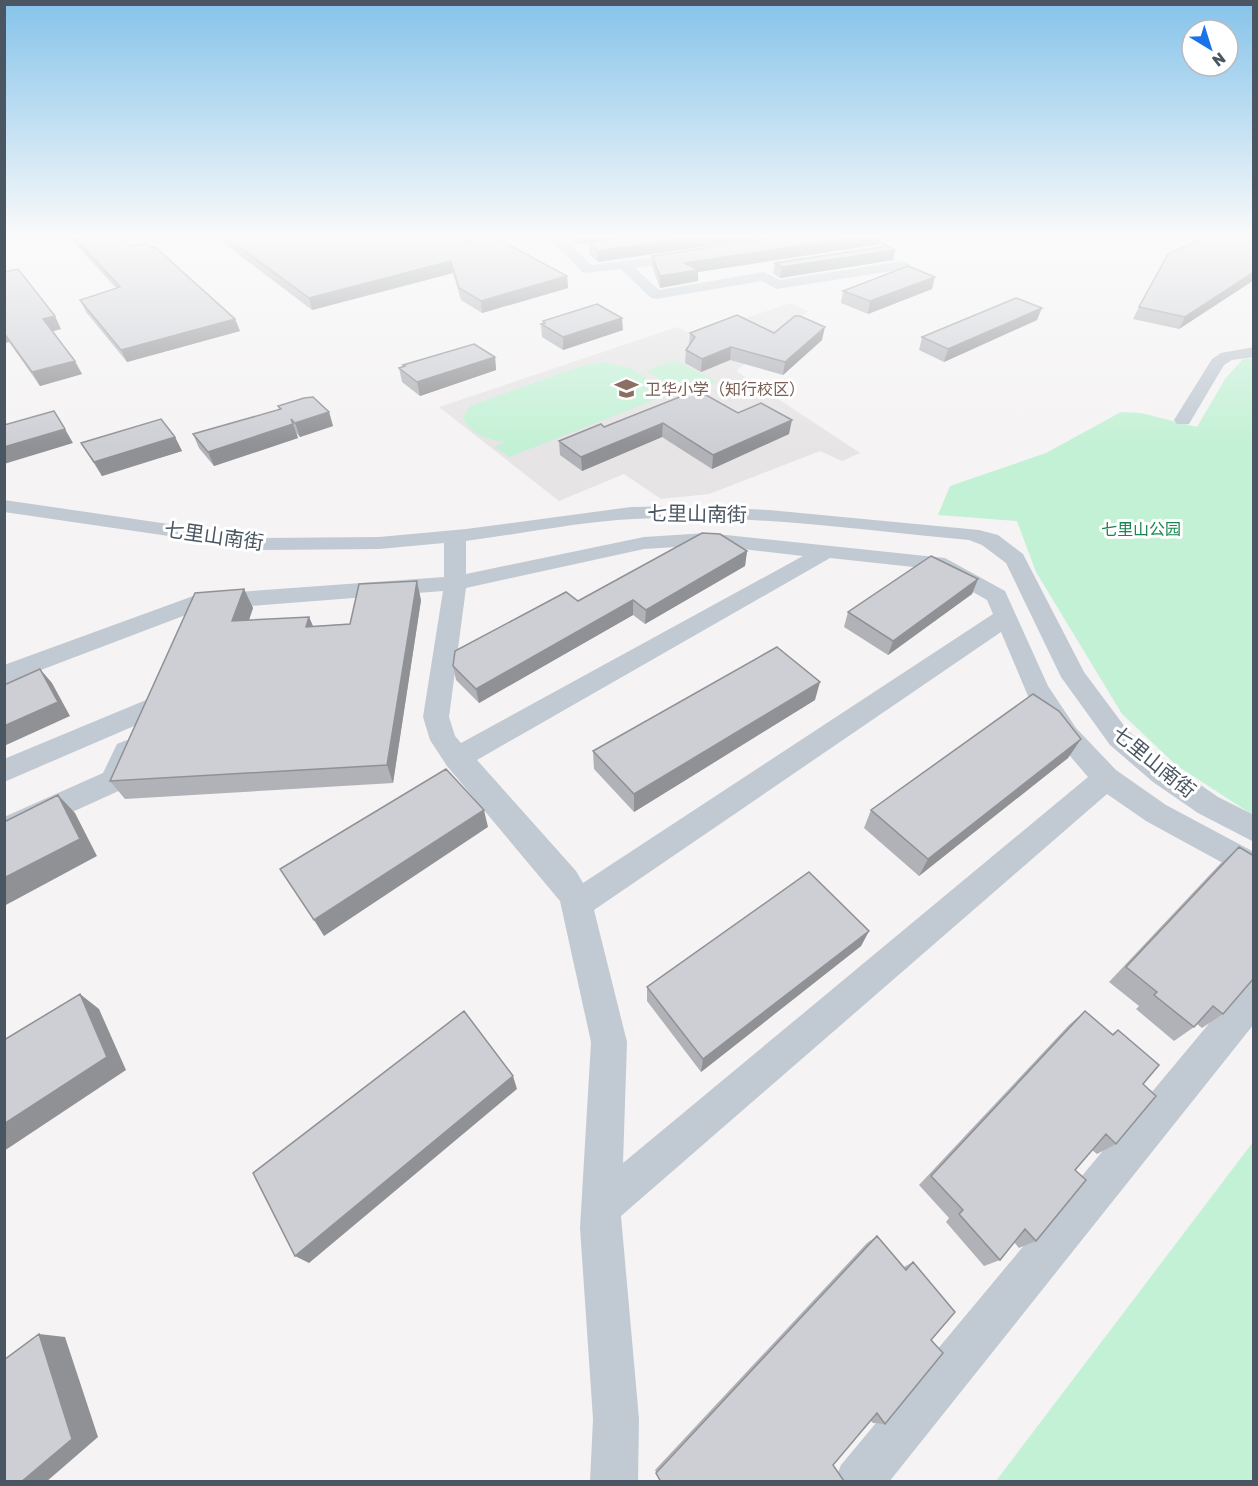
<svg xmlns="http://www.w3.org/2000/svg" width="1258" height="1486" font-family="Rubik,'Noto Sans SC',sans-serif">
	<style>
		.education { fill: #e6e4e5 }
		.green { fill: #c3f1d5 }
		.lines { fill: none; stroke-linecap: round; stroke-linejoin: round }
		.minor { fill: #c1cad2; fill-rule: evenodd }
		.wall { fill: #b0b2b7 }
		.shaded-wall { fill: #909195 }
		.building { fill: #cdcfd5; stroke: #909195; stroke-width: 1.5 }
		.labels { text-anchor: middle; dominant-baseline: central; stroke-width: 6; stroke-linejoin: round; paint-order: stroke }
		.far-education-label { font-size: 16px; fill: #785e54; stroke: #fff; text-anchor: start }
		.far-park-label { font-size: 16px; fill: #17864f; stroke: #fff }
		.street-label { font-size: 20px; fill: #4a5661; stroke: #fff }
	</style>
	<rect width="100%" height="100%" fill="#f5f3f3"/>
	<path class="education" d="M791,303L808,311L736,371L860,453L842,461L820,451L709,494L661,499L624,474L559,501L439,407L677,327L694,335Z"/>
	<path class="green" d="M1253,358V815L1176,765L1122,714L1036,572L1017,521L938,515L950,486L1046,453L1121,412L1141,413L1197,427L1225,379L1243,359Z
		M675,360L717,382L687,394L646,371Z
		M604,362L633,369L646,378L647,388L662,383L677,391L509,457L495,447L506,442C489,440 469,434 463,417L470,406L581,366Z
		M1253,1142V1481H996Z"/>
	<g class="lines">
		<path class="minor" d="M545,238C568,238 576,250 591,265L692,253L694,256L692,259L635,268L659,290L764,272L780,280L904,261L911,265L904,269L777,289L762,281L656,299L651,298L621,269L583,273L565,254Z
			M1254,347V357L1232,360L1224,365L1189,424H1177L1174,420L1212,359L1221,353Z
			M4,500L265,538L379,537L466,529L631,507L683,506L769,510L979,530L998,535L1023,554L1084,672L1128,731L1173,766L1218,797L1254,815V842L1198,813L1153,782L1110,745L1061,677L1006,563L982,545L969,540C858,530 745,513 633,519C578,522 520,534 466,541V574L644,537L707,533L945,558L1005,591L1048,686L1076,728L1116,770L1166,805L1254,852V880L1146,821L1107,794L621,1216L639,1419L638,1482H590L593,1419L580,1228L591,1042L560,901L447,766L430,740L423,717L443,591L199,610L4,684V665L196,595L444,577V543L379,549L265,550L4,512ZM707,545L803,556L461,743L455,736L449,717L466,588L644,549ZM830,558L932,569L987,600L993,614L583,883L576,871L477,760ZM1001,632L1028,696L1058,742L1088,777L623,1163L627,1042L594,910Z
			M146,700L155,703L159,710L155,717L4,782V759Z
			M127,740L137,744L141,751L123,789L4,843V817L103,773L117,744Z
			M1254,980V1024L889,1482H834L841,1465L1242,984Z"/>
	</g>
	<path class="wall" d="M70,238H123L132,246L235,319L240,331L127,362L86,312L80,300L116,288Z
		M217,238H460L466,241L567,276L568,288L482,313L461,300L453,273L312,310Z
		M568,238H615L578,244Z
		M622,238H761L598,262L589,254V243Z
		M1254,238V280L1179,329L1133,319L1139,307Z
		M881,244L698,272V281L660,288L652,266V256Z
		M882,247L895,250L893,260L780,278L773,273L775,263Z
		M4,272L61,329L53,331L82,374L40,386L9,342L4,343Z
		M932,289L868,314L841,303L843,291Z
		M1037,320L944,362L919,350L922,337Z
		M543,321L623,330L563,350L542,337L541,324L543,323Z
		M690,333H774L822,340L783,375L730,360L701,372L685,363L686,350L689,345Z
		M495,357L496,370L420,396L402,382L399,368L404,367L403,365Z
		M278,406L329,412L333,426L300,437L296,433L298,438L214,466L199,448L193,434L279,410Z
		M738,413L789,434L712,469L662,437L582,471L560,455L559,441L604,427Z
		M175,437L182,451L102,476L81,443Z
		M747,551L745,566L645,624L633,615L479,703L456,680L453,666L578,601Z
		M978,579L972,594L888,655L844,627L848,612Z
		M244,589L253,608L249,620L309,617L313,626L350,624L421,600L393,783L125,799L110,781Z
		M815,700L634,812L594,769L593,751Z
		M1081,739L1068,758L919,876L864,828L871,810Z
		M1239,847L1223,1014L1202,1028L1197,1024L1194,1027L1174,1041L1136,1009L1139,1006L1109,982L1220,864Z
		M869,931L861,946L701,1072L647,1001V987Z
		M1085,1011L1112,1034L1118,1030L1143,1084L1116,1144L1097,1154L1092,1150L1075,1170L1036,1241L1019,1248L1014,1242L1000,1260L984,1266L946,1222L949,1218L919,1185L1069,1025Z
		M877,1236L904,1267L913,1262L931,1340L885,1424L873,1423L870,1420L833,1465L661,1482L655,1470L867,1243Z"/>
	<path class="shaded-wall" d="M578,238H615L578,244Z
		M689,238H761L598,262V251Z
		M853,238H882L881,244L698,272V281L660,288V276L684,263Z
		M895,250L893,260L780,278L782,267Z
		M451,261L453,273L312,310L309,298Z
		M1254,272V280L1179,329L1185,317Z
		M567,276L568,288L482,313L481,301Z
		M935,277L932,289L868,314L870,301Z
		M1042,308L1037,320L944,362L948,349Z
		M55,316L61,329L50,332L43,319Z
		M622,318L623,330L563,350V337Z
		M235,319L240,331L127,362L121,350Z
		M825,327L822,340L783,375L785,362Z
		M4,334L9,342L4,343Z
		M731,347L730,360L701,372L702,359Z
		M495,357L496,370L420,396L417,382Z
		M75,361L82,374L40,386L32,372Z
		M329,412L333,426L300,437L295,423Z
		M792,420L789,434L712,469L713,455Z
		M663,423L662,437L582,471L581,457Z
		M293,424L298,438L214,466L208,452Z
		M65,429L73,443L4,464V447Z
		M175,437L182,451L102,476L94,462Z
		M747,551L745,566L645,624L646,610Z
		M978,579L972,594L888,655L893,641Z
		M417,581L421,600L393,783L387,765Z
		M244,589L253,608L242,640L232,621Z
		M633,600V615L479,703L476,689Z
		M309,617L317,636L306,627Z
		M40,669L52,683L70,716L4,746V726Z
		M820,682L815,700L634,812V794Z
		M1081,739L1068,758L919,876L928,859Z
		M58,795L75,813L97,856L4,906V878Z
		M484,810L488,827L324,936L314,920Z
		M869,931L861,946L701,1072L703,1059Z
		M80,994L99,1009L126,1070L4,1151V1124Z
		M513,1076L517,1089L309,1263L295,1256Z
		M39,1334L65,1337L98,1437L46,1482H21Z"/>
	<path class="building" d="M75,238H123L132,246L147,243L152,247H155L235,319L121,350L80,300L120,287Z
		M227,238H460L466,241L479,238H496L567,276L481,301L459,288L451,261L309,298Z
		M623,238H689L598,251L589,243Z
		M772,238H853L684,263L698,270L660,276L652,256Z
		M1203,238H1254V272L1185,317L1139,307L1168,254Z
		M884,244L895,250L782,267L775,263L882,247Z
		M908,266L935,277L870,301L843,291Z
		M18,269L55,316L43,319L75,361L32,372L4,333V272Z
		M1016,298L1042,308L948,349L922,337Z
		M597,304L622,318L563,337L541,324L545,323L543,321Z
		M737,315L774,333L795,316H800L825,327L785,362L731,347L702,359L686,350L695,337L690,333Z
		M474,344L495,357L417,382L399,368L405,366L403,365Z
		M697,390L738,413L761,403L792,420L713,455L663,423L581,457L559,441L601,424L604,427Z
		M313,397L329,412L295,423L291,419L293,424L208,452L193,434L281,409L278,406L304,398Z
		M54,411L65,429L4,447V425Z
		M161,419L175,437L94,462L81,443Z
		M702,533L720,534L747,551L646,610L633,600L476,689L453,666L455,651L566,592L578,601Z
		M931,556L978,579L893,641L848,612Z
		M417,581L387,765L110,781L195,593L244,589L232,621L309,617L306,627L350,624L359,584Z
		M777,647L820,682L634,794L593,751Z
		M40,669L58,702L4,726V685Z
		M1033,694L1059,711L1081,739L928,859L871,810Z
		M446,769L484,810L314,920L280,869Z
		M58,795L80,839L4,878V822Z
		M1239,847L1254,856V978L1223,1014L1213,1006L1194,1027L1154,995L1157,992L1126,967Z
		M809,872L869,931L703,1059L647,987Z
		M80,994L107,1057L4,1124V1040Z
		M464,1011L513,1076L295,1256L253,1173Z
		M1085,1011L1113,1035L1118,1030L1159,1065L1143,1084L1156,1096L1116,1144L1106,1134L1075,1170L1086,1180L1036,1241L1025,1229L1000,1260L959,1214L963,1210L931,1176Z
		M877,1236L906,1270L913,1262L955,1312L931,1340L943,1353L885,1424L877,1413L833,1465L844,1481L843,1482H661L656,1473Z
		M39,1334L72,1439L21,1482H4V1360Z"/>
	<linearGradient id="sky" x2="0" y2="1"><stop stop-color="#85c3ea"/><stop offset="0.53" stop-color="#fafafa"/><stop offset="1" stop-color="#fafafa" stop-opacity="0"/></linearGradient>
	<rect width="1258" height="446" fill="url(#sky)"/>
	<defs>
		<symbol id="school-bare" viewBox="-9 -9 18 18"><path d="M0-5L7-2L0 1L-7-2ZM-4 1L0 2.5L4 1V4Q0 6-4 4Z" fill="#8d6e63" stroke="#fff" stroke-width="2.5" paint-order="stroke"/></symbol>
	</defs>
	<g fill-rule="evenodd">
		<use href="#school-bare" x="610" y="372" width="33" height="33"/>
	</g>
	<g class="labels">
		<g class="far-education-label">
			<text x="645" y="389">卫华小学（知行校区）</text>
		</g>
		<g class="far-park-label">
			<text x="1141" y="529">七里山公园</text>
		</g>
		<g class="street-label">
			<text transform="translate(697 514) rotate(1)">七里山南街</text>
			<text transform="translate(214 536) rotate(8)">七里山南街</text>
			<text transform="translate(1154 762) rotate(39)">七里山南街</text>
		</g>
	</g>
	<rect width="1258" height="1486" fill="none" stroke="#4a5661" stroke-width="12"/>
	<g transform="translate(1210 48) rotate(142)"><circle r="28" fill="#ffffff" stroke="#b7bbc0" stroke-width="1.5"/>
	<path d="M0-4.5L10 22L0 15L-10 22Z" fill="#1a73e8"/>
	<text y="-9" font-size="16" font-weight="bold" text-anchor="middle" fill="#4a5661">N</text>
	</g>
</svg>
